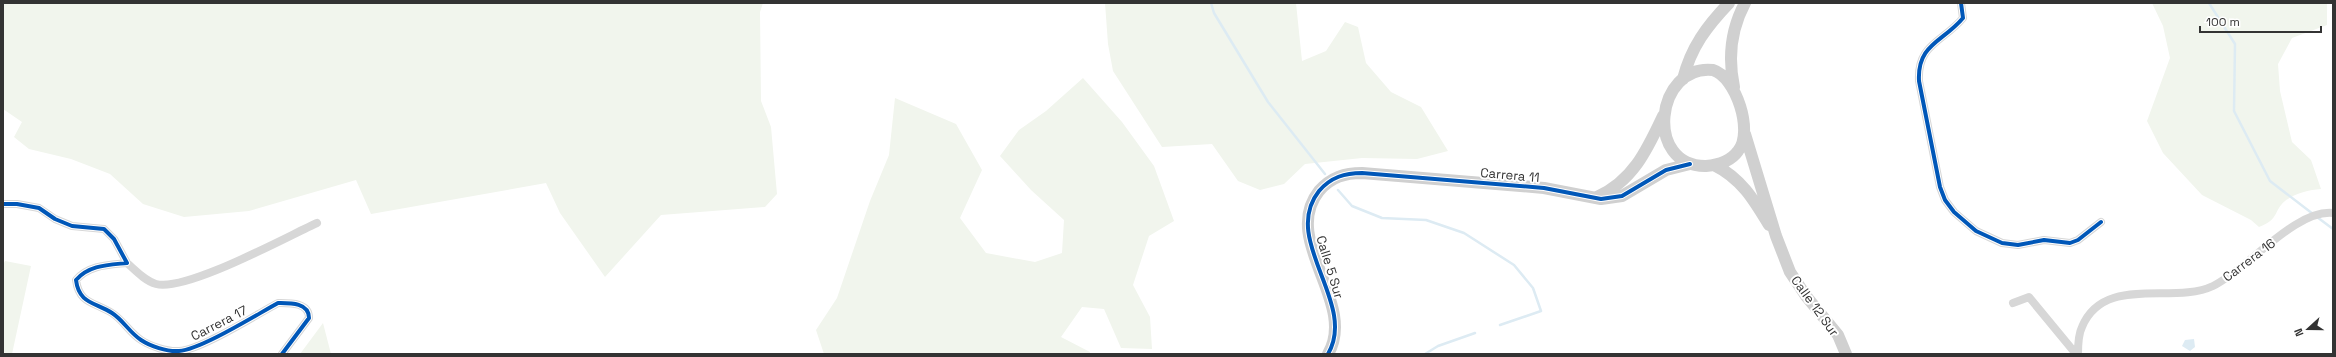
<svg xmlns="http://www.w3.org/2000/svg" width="2336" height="357" font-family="'Space Grotesk',sans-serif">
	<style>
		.green { fill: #f1f5ed }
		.water { fill: #ddebf3 }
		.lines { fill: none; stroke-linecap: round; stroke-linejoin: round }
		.stream { stroke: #ddebf3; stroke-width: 2.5 }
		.street { stroke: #d7d7d7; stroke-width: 8 }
		.secondary { stroke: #d0d0d0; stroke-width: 12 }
		.cycleway-casing { stroke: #fff; stroke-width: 6 }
		.cycleway { stroke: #0057b8; stroke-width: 4 }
		.labels { text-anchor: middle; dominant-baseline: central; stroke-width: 4; stroke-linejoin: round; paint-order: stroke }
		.street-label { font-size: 13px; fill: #333; stroke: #fff }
	</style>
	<rect width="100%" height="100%" fill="#fff"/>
	<path class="green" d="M3,3H763L760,12L761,101L771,127L777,194L765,207L661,215L605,277L560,213L546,183L371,214L356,180L249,211L184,217L143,204L110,174L71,159L29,149L14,137L22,122L3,109Z
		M1105,3H1296L1302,61L1326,51L1345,22L1358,27L1366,63L1391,92L1421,107L1448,151L1417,159L1362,158L1305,164L1284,184L1260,190L1238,181L1212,144L1162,147L1113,71L1108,44Z
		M2152,3H2327V25L2292,38L2278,64L2280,91L2292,142L2311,160L2321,189C2309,190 2295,193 2285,201C2273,211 2280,219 2259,227L2251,220L2202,195L2163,153L2147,121L2170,58L2163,26Z
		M1083,78L1122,122L1154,166L1174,221L1149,236L1133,285L1150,317L1152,349L1121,348L1104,309L1082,307L1061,337L1090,352V354H824L816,330L837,298L870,201L889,155L895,98L956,124L982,170L960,218L986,253L1035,262L1062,253L1064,220L1031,190L1000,156L1019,130L1046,111Z
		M5,261L31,266L12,354H3V265Z
		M323,323L331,354H300Z"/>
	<path class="water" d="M2194,339L2195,347L2190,351L2182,346L2185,340Z"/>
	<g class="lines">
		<path class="stream" d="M1211,3L1214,13L1268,102L1325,174
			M2209,3L2235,44L2234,111L2270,181L2313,214
			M1338,190L1352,206L1382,218L1426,220L1464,233L1514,265L1533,288L1541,311L1500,325
			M2317,217L2333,229
			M1425,354L1438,346L1475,333"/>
		<path class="street" d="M1961,3L1963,18C1943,42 1917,44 1919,81L1940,187L1945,200L1954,212L1976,231L2002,243L2018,245L2044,240L2070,243L2078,240L2101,222
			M3,204H17L39,208L55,219L72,226L104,229L114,239L127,263C108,265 89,265 76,280C79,304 95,302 112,313C123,320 130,333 141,340C150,346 167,352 179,351C200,350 256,315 278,303C289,303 309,302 309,318L282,354
			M127,263C135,270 145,281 156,284C186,292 286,237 317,223
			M2013,303L2029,297L2076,354
			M2078,354C2078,346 2078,335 2082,327C2104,274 2173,305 2213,286C2247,270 2295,209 2333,213"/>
		<path class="secondary" d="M1713,70C1736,77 1754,132 1738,151C1731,161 1718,165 1706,166C1644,167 1655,64 1713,70Z
			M1683,79C1691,47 1707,26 1729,3
			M1734,87C1728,58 1731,29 1745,3
			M1745,134L1776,236L1790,272L1806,296L1838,335L1846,354
			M1714,165C1741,178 1754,200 1769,225
			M1597,197C1633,181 1647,150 1663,116
			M1328,354C1358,303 1280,240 1319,191C1331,177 1345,173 1362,173L1544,188L1601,199L1622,196L1666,170L1690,164"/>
		<defs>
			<path id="cycleway" d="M1961,3L1963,18C1943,42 1917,44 1919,81L1940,187L1945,200L1954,212L1976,231L2002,243L2018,245L2044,240L2070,243L2078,240L2101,222
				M3,204H17L39,208L55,219L72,226L104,229L114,239L127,263C108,265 89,265 76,280C79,304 95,302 112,313C123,320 130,333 141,340C150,346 167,352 179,351C200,350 256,315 278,303C289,303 309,302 309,318L282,354
				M1328,354C1358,303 1280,240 1319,191C1331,177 1345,173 1362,173L1544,188L1601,199L1622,196L1666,170L1690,164"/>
		</defs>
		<use href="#cycleway" class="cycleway-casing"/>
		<use href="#cycleway" class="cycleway"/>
	</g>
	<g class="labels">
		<g class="street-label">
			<text transform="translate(1510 175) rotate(5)">Carrera 11</text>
			<text transform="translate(2249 260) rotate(-37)">Carrera 16</text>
			<text transform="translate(1330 267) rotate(73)">Calle 5 Sur</text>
			<text transform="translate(1815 306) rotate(54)">Calle 12 Sur</text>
			<text transform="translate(219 323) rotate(-27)">Carrera 17</text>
		</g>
	</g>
	<rect width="2336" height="357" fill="none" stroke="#333333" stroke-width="8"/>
	<g transform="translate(2308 329) rotate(249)" stroke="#ffffff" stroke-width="3" paint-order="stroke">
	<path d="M0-3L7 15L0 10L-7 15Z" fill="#333333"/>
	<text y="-6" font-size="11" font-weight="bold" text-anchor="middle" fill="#333333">N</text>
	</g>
	<path d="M2200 26v6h121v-6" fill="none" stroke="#333333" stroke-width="2"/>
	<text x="2206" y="26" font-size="12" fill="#333333" stroke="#ffffff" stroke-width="3" paint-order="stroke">100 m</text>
</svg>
